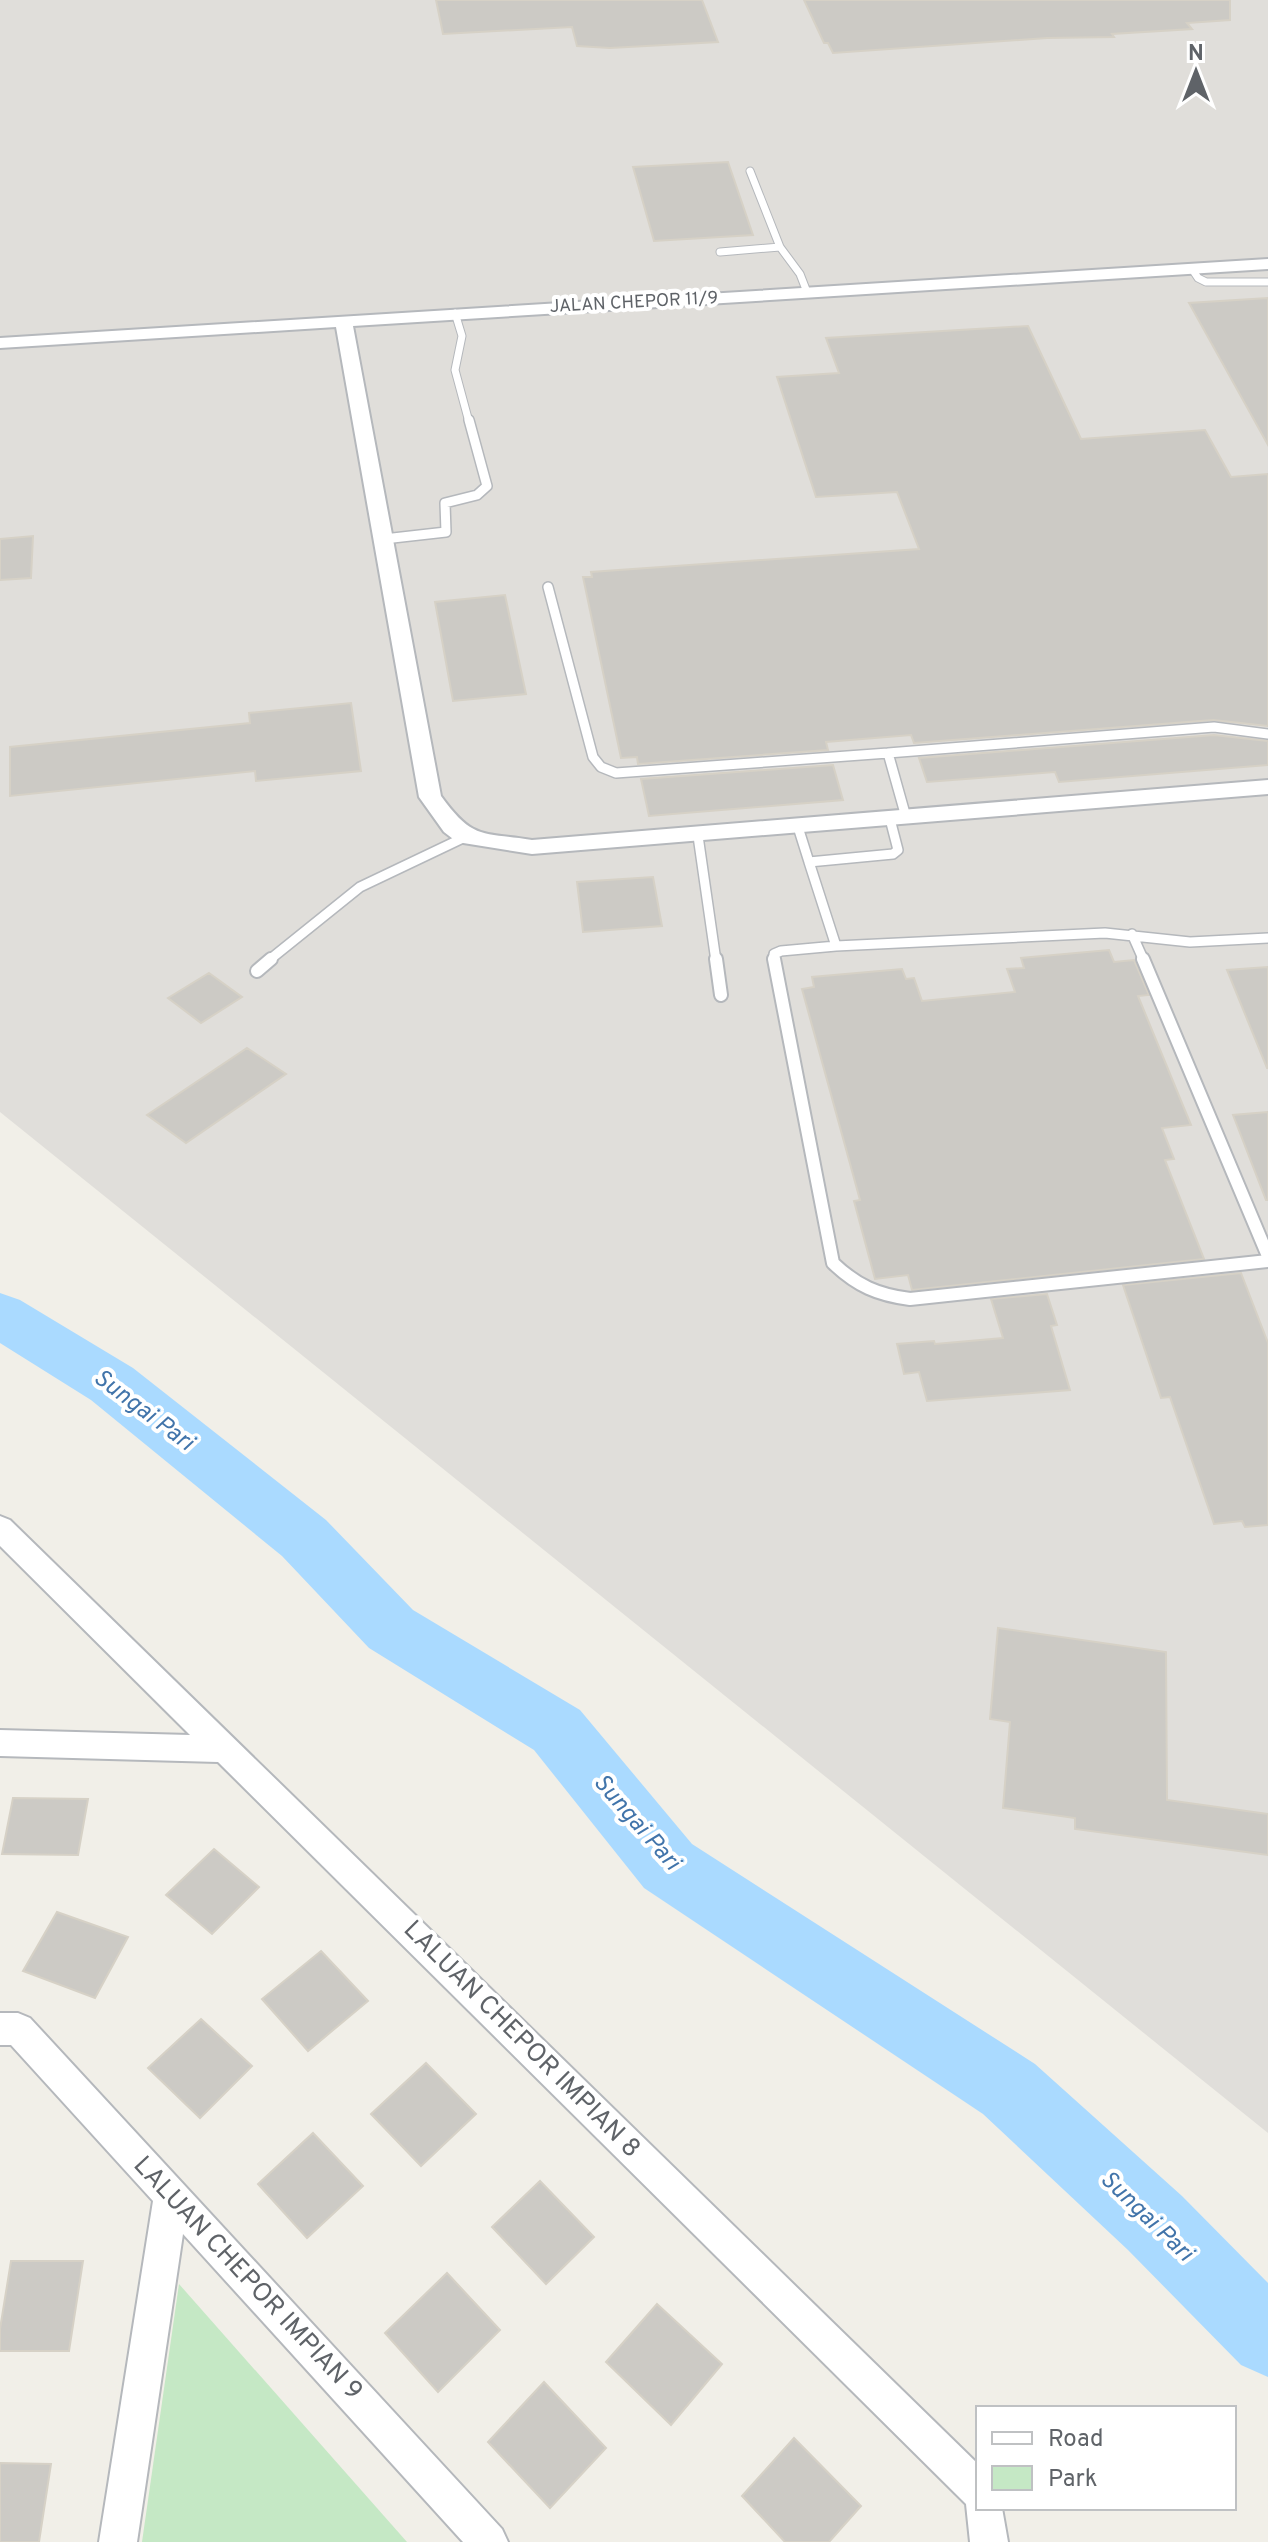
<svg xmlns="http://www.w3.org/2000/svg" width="1268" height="2542" font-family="Overpass,sans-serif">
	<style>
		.industrial { fill: #e0deda }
		.green { fill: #c5e8c5 }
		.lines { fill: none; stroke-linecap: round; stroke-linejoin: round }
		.river { fill: #aadaff; fill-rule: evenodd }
		.building { fill: #cccac5; stroke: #d6d1c6; stroke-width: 2 }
		.service-far2-casing { stroke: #b5b8bc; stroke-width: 9 }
		.service-far1-casing { stroke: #b5b8bc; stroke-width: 12 }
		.service-casing { stroke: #b5b8bc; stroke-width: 16 }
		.minor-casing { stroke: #b5b8bc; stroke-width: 4 }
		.service-far2 { stroke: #fff; stroke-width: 7 }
		.service-far1 { stroke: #fff; stroke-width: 9 }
		.service { stroke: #fff; stroke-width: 12 }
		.minor { fill: #fff; fill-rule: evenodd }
		.labels { text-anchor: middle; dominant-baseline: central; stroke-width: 8; stroke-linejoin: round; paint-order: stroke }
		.far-street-label { font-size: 18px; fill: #5f6368; stroke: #fff }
		.water-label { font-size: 24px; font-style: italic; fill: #4174aa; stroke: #fff }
		.near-street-label { font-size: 26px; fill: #5f6368; stroke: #fff }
	</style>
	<rect width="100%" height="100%" fill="#f1efe8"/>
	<path class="industrial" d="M0,0H1268V2133L0,1112Z"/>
	<path class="green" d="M179,2284L407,2542H142Z"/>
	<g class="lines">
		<path class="river" d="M0,1293L20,1300L133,1368L326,1520L413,1610L580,1710L692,1844L1035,2064L1182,2196L1268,2283V2377L1241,2365L1128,2250L983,2114L644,1888L534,1750L369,1648L282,1556L91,1400L0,1343Z"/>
	</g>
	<path class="building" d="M436,0H702L718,42L610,48L577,46L572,27L443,34Z
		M804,0H1230V20L1187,23L1192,29L1112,34L1114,37L1047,38L833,53L828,43H824Z
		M728,162L753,235L654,241L633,167Z
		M1268,298V445L1189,303Z
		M1028,326L1081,439L1205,430L1231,477L1268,474V726L1213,720L914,743L911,735L826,742L828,750L638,764L637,757L621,758L583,577H592L591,572L919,549L897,492L816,497L777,377L839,373L826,338Z
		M33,536L31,578L0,580V539Z
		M505,595L526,694L453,701L435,602Z
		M351,703L361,771L256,781L255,771L10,796V747L250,723L249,713Z
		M1214,735L1268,741V765L1059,782L1055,772L927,782L919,758Z
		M833,765L843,800L649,816L641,779Z
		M653,877L662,926L583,932L577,882Z
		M1109,950L1114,962L1134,960L1149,995L1138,996L1191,1125L1162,1128L1174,1159L1165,1160L1204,1259L912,1290L908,1275L875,1279L854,1201L860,1200L802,989L814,987L812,977L902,969L906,979L914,978L922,1001L1015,992L1007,969L1024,968L1021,958Z
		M1268,967V1068H1267L1227,970Z
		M209,973L242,997L201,1023L168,998Z
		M247,1048L286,1074L186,1143L147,1115Z
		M1268,1112V1200H1266L1233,1115Z
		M1241,1273L1268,1343V1525L1245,1527L1242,1521L1214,1524L1170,1397L1161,1398L1123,1285Z
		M1047,1294L1057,1325L1051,1326L1070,1390L927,1401L919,1372L904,1374L897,1344L934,1341L935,1344L1003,1338L991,1299Z
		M998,1628L1166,1652L1167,1800L1268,1814V1855L1075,1829V1818L1003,1808L1010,1722L990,1719Z
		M13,1798L88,1799L78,1855L2,1854Z
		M214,1849L259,1887L212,1934L166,1895Z
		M57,1912L128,1937L95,1998L23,1971Z
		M321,1951L368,2001L308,2051L262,1999Z
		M201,2019L252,2066L200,2118L148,2068Z
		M426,2063L476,2114L421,2166L371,2114Z
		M313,2133L363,2186L307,2238L258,2184Z
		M540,2181L594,2237L546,2284L492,2227Z
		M11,2261H83L69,2351H0V2329Z
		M447,2273L500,2330L438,2392L385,2333Z
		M657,2304L722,2364L671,2425L606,2362Z
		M544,2382L606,2448L550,2508L488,2442Z
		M794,2438L861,2506L829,2542H785L742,2496Z
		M0,2463L51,2464L39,2542H0Z"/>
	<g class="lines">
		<defs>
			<path id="service-far2" d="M750,171L780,247L800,274L807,292
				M720,252L780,247
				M1192,269L1198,278L1206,282H1268
				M455,313L462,336L455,370L469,422"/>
			<path id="service-far1" d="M384,539L446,532L445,503L477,495L487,486L469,420
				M548,587L593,757L601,767L616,773L888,753
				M906,817L888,753L1214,727L1268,734
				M798,827L809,862L893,854L898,850L890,819
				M698,836L716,961
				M809,862L836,946L1105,933L1190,942L1268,938
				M1132,934L1144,961
				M268,961L360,887L465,837
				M774,961V954L781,951L836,946"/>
			<path id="service" d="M716,959L721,995
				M774,959L833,1263C857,1286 878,1295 910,1299L1268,1261
				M1143,959L1268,1256
				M257,971L271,959"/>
			<path id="minor" d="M1268,259V269L353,326L441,796C473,840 481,832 532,840L1268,780V794L532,854L457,842L444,832L419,797L336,327L0,348V338Z
				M0,1516L10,1520L978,2464V2508H1002L1008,2542H970L966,2504L218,1762L0,1756V1730L190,1735L0,1546Z
				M0,2013H18L30,2018L502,2529L508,2542H463L183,2234L137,2542H99L153,2201L11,2045H0Z"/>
		</defs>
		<use href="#service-far2" class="service-far2-casing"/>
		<use href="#service-far1" class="service-far1-casing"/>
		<use href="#service" class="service-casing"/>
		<use href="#minor" class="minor-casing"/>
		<use href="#service-far2" class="service-far2"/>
		<use href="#service-far1" class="service-far1"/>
		<use href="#service" class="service"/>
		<use href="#minor" class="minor"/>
	</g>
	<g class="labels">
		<g class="far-street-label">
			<text transform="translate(634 303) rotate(-3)">JALAN CHEPOR 11/9</text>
		</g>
		<g class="water-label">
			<text transform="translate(143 1411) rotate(37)">Sungai Pari</text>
			<text transform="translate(636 1823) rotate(49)">Sungai Pari</text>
			<text transform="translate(1146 2217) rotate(44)">Sungai Pari</text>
		</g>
		<g class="near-street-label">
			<text transform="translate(521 2040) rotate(45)">LALUAN CHEPOR IMPIAN 8</text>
			<text transform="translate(247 2279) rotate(47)">LALUAN CHEPOR IMPIAN 9</text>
		</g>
	</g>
	<rect x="976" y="2406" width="260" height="104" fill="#ffffff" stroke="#bfc1c3" stroke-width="2"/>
	<rect x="992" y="2432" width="40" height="12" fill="#ffffff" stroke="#bfc1c3" stroke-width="2"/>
	<text x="1048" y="2446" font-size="24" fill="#5f6368">Road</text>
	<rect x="992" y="2466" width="40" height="24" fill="#c5e8c5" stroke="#bfc1c3" stroke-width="2"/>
	<text x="1048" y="2486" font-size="24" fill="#5f6368">Park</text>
	<g transform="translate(1196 72)" stroke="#ffffff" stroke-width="6" paint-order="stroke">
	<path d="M0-6L14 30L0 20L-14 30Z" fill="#5f6368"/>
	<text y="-12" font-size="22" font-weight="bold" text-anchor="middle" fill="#5f6368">N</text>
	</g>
</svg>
